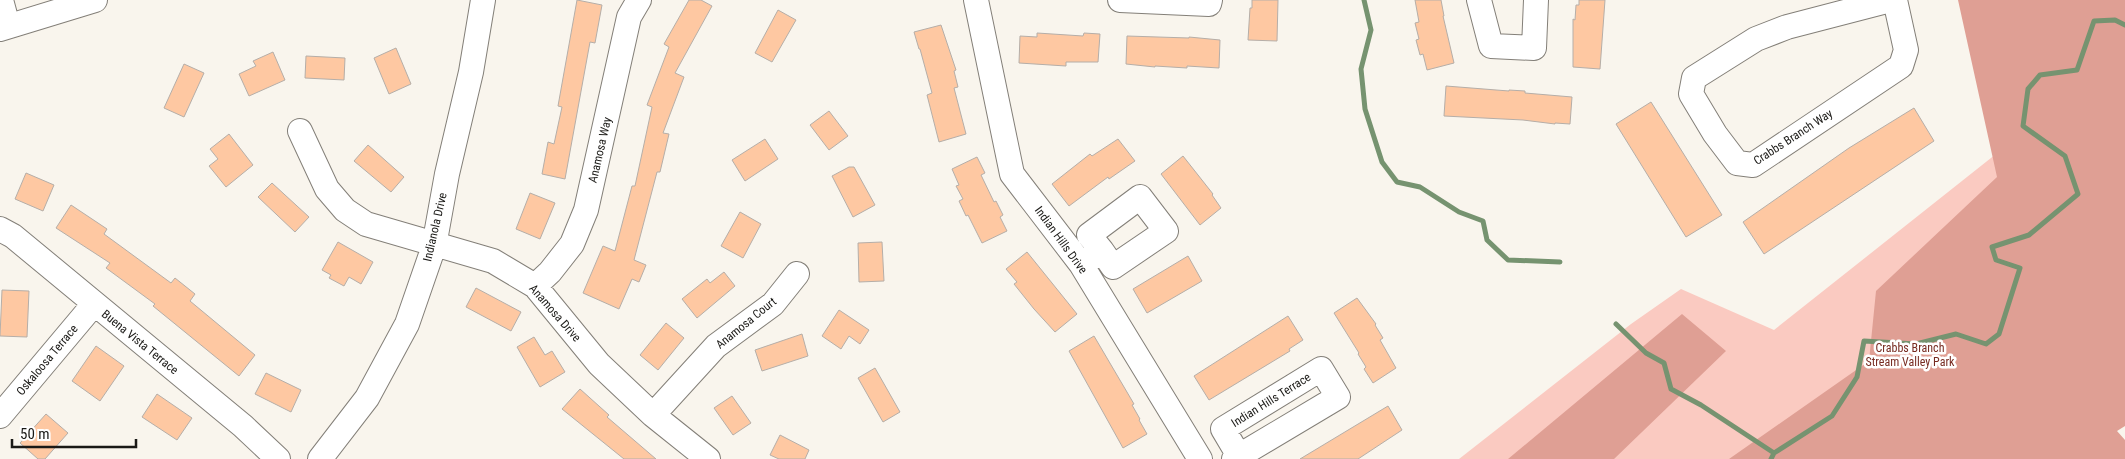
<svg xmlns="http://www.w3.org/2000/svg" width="2125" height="459" font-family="'Roboto Condensed',sans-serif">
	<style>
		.green { fill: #facac1 }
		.forest { fill: #df9f94 }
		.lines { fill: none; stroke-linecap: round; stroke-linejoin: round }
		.stream { stroke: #769370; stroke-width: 5 }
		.building { fill: #fec8a2; stroke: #b5aea8 }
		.minor-casing { stroke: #837f78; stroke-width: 26 }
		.minor { stroke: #fff; stroke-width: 24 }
		.labels { text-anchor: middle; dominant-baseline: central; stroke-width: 5; stroke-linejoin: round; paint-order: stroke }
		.street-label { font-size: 12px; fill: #1a1916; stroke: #fff }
		.park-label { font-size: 12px; fill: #772b21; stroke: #fff }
	</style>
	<rect width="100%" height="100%" fill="#f9f5ed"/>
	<path class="green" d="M2125,0L1951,459H1459L1631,324L1681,289L1774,330L1996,154Z"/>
	<path class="forest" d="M1958,0H2125V426L2117,431L2125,440V459H1729L1869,361L1876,291L1997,177Z
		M1682,314L1726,351L1614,459H1508Z"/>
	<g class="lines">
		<path class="stream" d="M1364,0L1371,30L1361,69L1365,109L1382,162L1397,182L1420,187L1459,212L1483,221L1487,240L1508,260L1560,262
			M1616,324L1646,353L1664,363L1671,389L1701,405L1774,453
			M1771,459L1774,453L1832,416L1857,377L1864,341L1916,344L1956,334L1986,344L1999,334L2020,268L1996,260L1992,247L2029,235L2078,194L2065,156L2023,126L2028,89L2040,75L2077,70L2094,21L2115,20L2125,25"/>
	</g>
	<path class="building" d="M577,0L602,5L595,43L590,42L565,179L542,174L548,142L554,144L562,107L558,106Z
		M689,0H701L712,6L675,73L684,77L663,133L669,134L660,172H657L634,260L646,265L639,282L632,279L619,309L583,293L603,246L615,251L632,186H635L652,107L647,105L669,47L664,44Z
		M1252,0H1278L1277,41L1248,40L1250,8H1252Z
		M1415,0H1441L1444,16H1443L1454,63L1427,70L1423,54L1420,55L1416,40L1419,39L1415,23L1419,22Z
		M1579,0H1605L1600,69L1573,67V19L1575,20L1576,5H1579Z
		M778,10L796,20L772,62L755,53Z
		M941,25L956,70L954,71L958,87L954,88L966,134L939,142L927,95L932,93L920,49H919L914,32Z
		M1037,33L1083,36L1084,33L1100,34L1098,62H1066V66L1019,63L1020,36L1037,37Z
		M1127,36L1189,38V37L1220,40L1219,68L1187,66V68L1155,66V67L1126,64Z
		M396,48L411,84L389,94L374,58Z
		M273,52L285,80L249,96L239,74L256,66L253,61Z
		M306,56L345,58L344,80L305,78Z
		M184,64L204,73L184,117L164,108Z
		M1446,86L1509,91V90L1525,91V93L1572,97L1570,124L1555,123V124L1523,120L1444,116Z
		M1651,102L1722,215L1686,237L1616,124Z
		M1914,108L1934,141L1764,254L1743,222L1849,148Z
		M829,111L848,136L829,150L810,125Z
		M229,134L253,165L226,187L209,166L218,159L210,149Z
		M765,139L778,159L745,181L732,160Z
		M1118,139L1135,161L1109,179L1108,177L1069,206L1052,184L1090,154L1092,156Z
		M368,145L404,177L391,192L354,161Z
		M1183,156L1213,194L1212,195L1221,208L1200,225L1161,174Z
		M977,157L985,173L981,175L994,202L996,201L1003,215L1000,217L1007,231L982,243L968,215L966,216L959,201L963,199L956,186L959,185L952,169Z
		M849,167H854L875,205L853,217L832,176Z
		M26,173L54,185L43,211L15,199Z
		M272,183L309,217L295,232L258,197Z
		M530,193L555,203L540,239L516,229Z
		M71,205L107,229L104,234L171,283L175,278L195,294L190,301L255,355L239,376L153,306L155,304L106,268L110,263L56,228Z
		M740,212L761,224L743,258L721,246Z
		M338,242L373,262L361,284L349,277L344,286L329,278L331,275L322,270Z
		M882,242L884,281L859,282L858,243Z
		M1027,252L1077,314L1055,332L1034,309L1014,284L1017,282L1006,269Z
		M1188,256L1202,281L1147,313L1133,289Z
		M724,272L735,286L697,318L682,299L707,279L710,283Z
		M476,288L521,312L511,331L466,307Z
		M2,290L29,291L27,337L0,336Z
		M1357,298L1376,324L1375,325L1383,338L1380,340L1396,368L1373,383L1364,369L1366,367L1358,354L1359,353L1334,313Z
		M839,310L869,330L860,344L849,336L841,349L822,336Z
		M1288,316L1303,340L1289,349L1290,351L1209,400L1194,376Z
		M666,323L684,338L658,370L640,355Z
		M802,334L808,356L762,371L755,350Z
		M1094,336L1134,404L1132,405L1140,419L1139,420L1147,434L1123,448L1069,351Z
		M534,337L545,355L552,351L565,372L540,387L517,347Z
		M96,346L124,366L100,401L72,381Z
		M875,368L900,412L883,422L858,378Z
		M266,373L301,390L291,412L255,394Z
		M580,389L609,415L607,417L656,459H624L562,409Z
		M157,394L192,418L177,440L142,417Z
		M732,396L751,423L733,435L714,408Z
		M1388,406L1402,430L1358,459H1300Z
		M46,414L68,433L45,459H38L20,443Z
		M780,435L809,450L805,459H779L770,455Z"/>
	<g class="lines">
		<defs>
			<path id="minor" d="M1,0L8,26
				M976,0L1012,174L1081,264L1200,459
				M1120,0L1209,4L1210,0
				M1479,0L1491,46L1534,48L1536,0
				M1891,0L1787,27L1756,39L1694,78L1691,94L1715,134L1737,163L1753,165L1901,66L1906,50L1895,0
				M0,29L95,0
				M300,131L327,189L345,210L366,224L493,261L535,286L599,364L653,415L708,459
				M0,229L13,236L243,426L278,459
				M1081,264L1102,251L1113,267L1166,231L1140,197L1089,235L1102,251
				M535,286L550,272L572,244L586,210L629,17L639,0
				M653,415L716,346L773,304L797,274
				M0,416L94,304
				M320,459L367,398L407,324L434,246L447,174L471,72L483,0
				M1234,459L1239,456L1338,397L1321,369L1223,429L1239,456"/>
		</defs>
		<use href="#minor" class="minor-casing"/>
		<use href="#minor" class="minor"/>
	</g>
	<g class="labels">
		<g class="street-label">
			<text transform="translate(1793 137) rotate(-33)">Crabbs Branch Way</text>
			<text transform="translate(600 150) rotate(-77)">Anamosa Way</text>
			<text transform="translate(435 227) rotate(-77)">Indianola Drive</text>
			<text transform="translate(1061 240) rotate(54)">Indian Hills Drive</text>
			<text transform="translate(555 313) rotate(49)">Anamosa Drive</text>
			<text transform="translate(746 323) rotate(-39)">Anamosa Court</text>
			<text transform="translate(140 342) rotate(39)">Buena Vista Terrace</text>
			<text transform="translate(47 360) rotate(-50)">Oskaloosa Terrace</text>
			<text transform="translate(1271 400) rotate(-32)">Indian Hills Terrace</text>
		</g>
		<g class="park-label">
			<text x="1910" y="348">Crabbs Branch<tspan x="1910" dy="14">Stream Valley Park</tspan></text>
		</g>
	</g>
	<path d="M12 439v8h124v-8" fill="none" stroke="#1a1916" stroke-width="2.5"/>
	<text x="20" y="439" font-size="15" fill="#1a1916" stroke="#ffffff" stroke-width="4" paint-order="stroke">50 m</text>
</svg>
